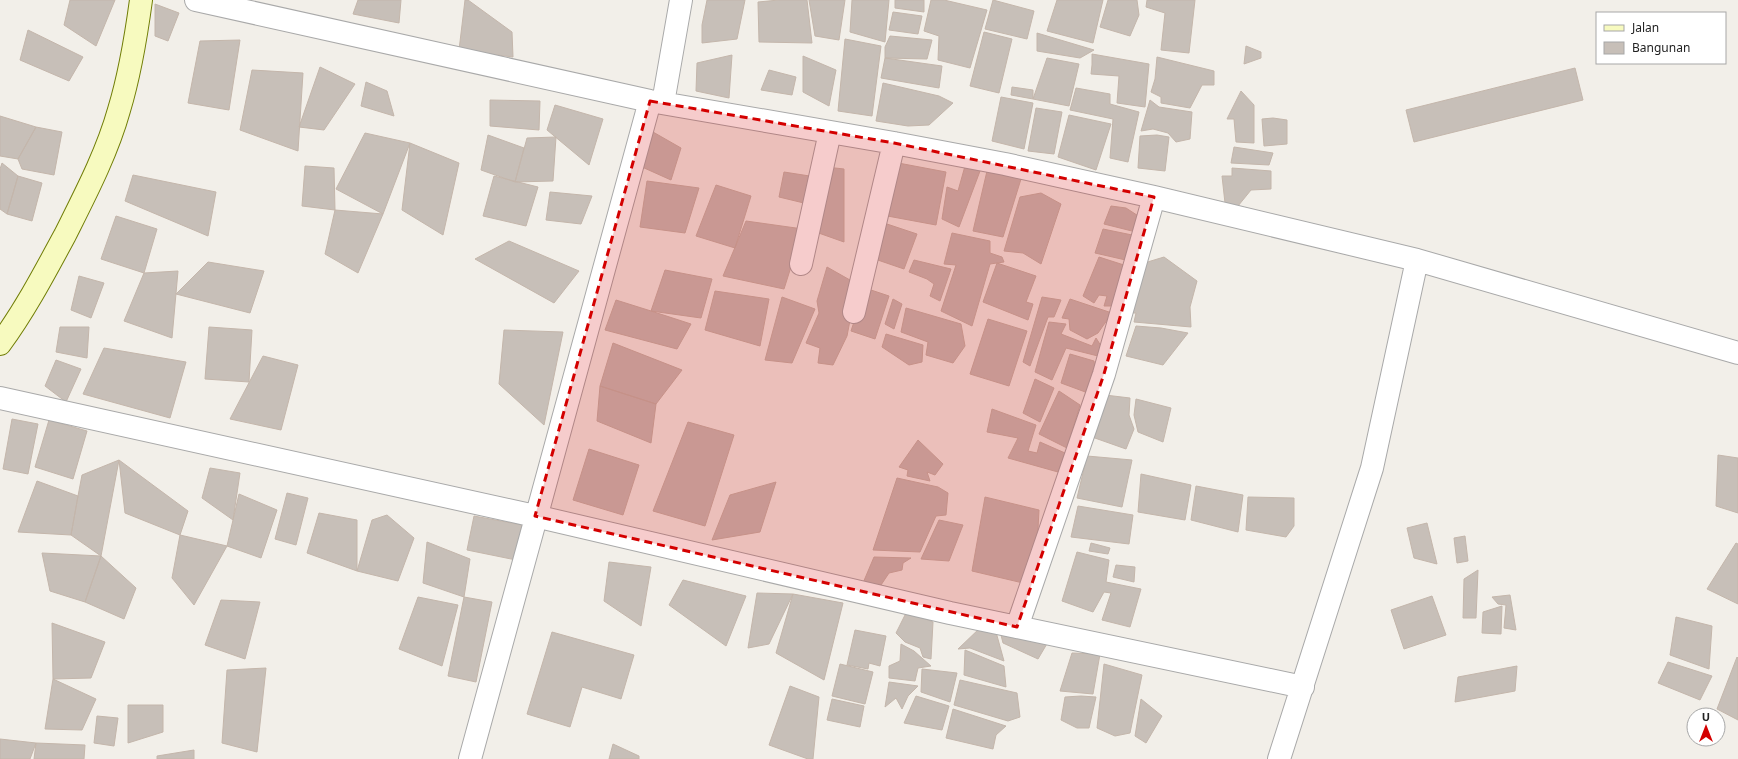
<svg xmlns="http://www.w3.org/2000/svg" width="1738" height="759" font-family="'Noto Sans',sans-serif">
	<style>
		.building { fill: #c7bfb8; stroke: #c4b6ab }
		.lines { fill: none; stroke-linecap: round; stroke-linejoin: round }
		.minor-casing { stroke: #a9a9a9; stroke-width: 24 }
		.secondary-casing { stroke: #707d05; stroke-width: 24 }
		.minor { stroke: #fff; stroke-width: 22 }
		.secondary { stroke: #f7fabf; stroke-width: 22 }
		.marked { fill: #d40000; fill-opacity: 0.2; stroke: #d40000; stroke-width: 3; stroke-dasharray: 8 5; stroke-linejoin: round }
	</style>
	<rect width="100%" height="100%" fill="#f2efe9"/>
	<path class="building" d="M70,0H115L96,46L64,25Z
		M358,0H401L399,23L353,14Z
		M465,0H468L512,32L513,57L459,50Z
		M707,0H745L737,39L702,43V25Z
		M779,0H807L812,43L759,42L758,2Z
		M809,0H845L839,40L815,36Z
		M852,0H889L885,42L850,32Z
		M895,0H924V12L895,8Z
		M931,0H944L987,10L970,68L938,60L939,36L924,31Z
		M993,0L1034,11L1027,39L985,29Z
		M1057,0H1103L1093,43L1047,31Z
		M1108,0H1137L1139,15L1130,36L1100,27Z
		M1147,0H1195L1189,53L1161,50L1165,13L1146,7Z
		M155,4L179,13L168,41L155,36Z
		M893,12L922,16L918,34L889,30Z
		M28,30L83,57L69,81L20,60Z
		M984,32L1012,39L999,93L970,86Z
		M1037,33L1094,50L1080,58L1037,51Z
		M890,36L932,40L927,59L885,58V47Z
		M845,39L881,46L872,116L838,111Z
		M240,40L229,110L188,103L200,41Z
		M1246,46L1261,52V58L1244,64Z
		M1092,54L1149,64L1145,107L1117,103L1119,76L1091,74L1092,65Z
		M732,55L729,98L696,91L697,63Z
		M803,56L836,70L829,106L803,92Z
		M1157,57L1214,71V85H1202L1190,108L1161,103V97L1151,92L1155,79Z
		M885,58L942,66L939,88L881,78Z
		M1047,58L1079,64L1069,106L1033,99Z
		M320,67L355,84L324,130L299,127Z
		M1575,68L1583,100L1414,142L1406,110Z
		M252,70L303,73L298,151L240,130Z
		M769,70L796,77L792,95L761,90Z
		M366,82L387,91L394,116L361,106Z
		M883,83L939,96L953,103L929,125L908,126L876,121Z
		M1012,87L1033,90V99L1011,95Z
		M1076,88L1110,94V104L1139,112L1128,162L1110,158L1113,119L1070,110Z
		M1241,91L1254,105V143L1236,142L1234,119H1227Z
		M1001,97L1033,103L1024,149L992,141Z
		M490,100L540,101L539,130L490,126Z
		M1150,100L1159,107L1192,112L1190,139L1176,142L1168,133L1153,129L1141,131Z
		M555,105L603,119L589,165L547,130Z
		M1036,108L1062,112L1054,154L1028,151Z
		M1069,115L1111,124L1096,170L1058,157Z
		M0,116L36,127L18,159L0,156Z
		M1273,118L1287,120V144L1264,146L1262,119Z
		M36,127L62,132L54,175L22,169L18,159Z
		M653,132L681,148L671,180L642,167Z
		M365,133L410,143L383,214L336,189Z
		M488,135L524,148L515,182L481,170Z
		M1157,135L1169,137L1165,171L1138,168L1140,136Z
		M556,137L553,181L515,182L527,138Z
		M410,143L459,163L443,235L402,210Z
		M1234,147L1273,153L1269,165L1231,163Z
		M893,162L946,172L936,225L882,215Z
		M2,163L18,176L7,214L0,209V169Z
		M305,166L334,168L335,210L302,206Z
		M965,166L980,171L959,227L942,219L947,187L958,191Z
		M826,167L844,169V242L813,231Z
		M1232,168L1271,171V189L1251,190L1238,206L1225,203L1222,176H1232Z
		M987,171L1021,179L1003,237L973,231Z
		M784,172L816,177L808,204L779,197Z
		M133,175L216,192L208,236L125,201Z
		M18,176L42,183L32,221L7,214Z
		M494,176L538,187L526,226L483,216Z
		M647,181L699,188L685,233L640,227Z
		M716,185L751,196L735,248L696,236Z
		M550,192L592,196L581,224L546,220Z
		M1041,193L1061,204L1041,264L1023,253L1004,251L1020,197Z
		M1111,206L1126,208L1143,219L1136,232L1104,224Z
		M335,210L383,214L358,273L325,254Z
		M116,216L157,229L144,273L101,259Z
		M746,221L803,229L784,289L723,276Z
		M878,221L917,234L904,269L869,257Z
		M1103,229L1137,236L1130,261L1095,253Z
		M952,233L990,241V253L1002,257L1004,262L990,264L972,326L941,311L956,265L944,264Z
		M509,241L579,271L554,303L475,259Z
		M1099,257L1127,266L1114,306H1104L1107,296L1099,295L1094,303L1083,296Z
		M1164,257L1197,281L1190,307L1191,327L1134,322L1136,313H1127L1141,264Z
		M914,260L951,269L940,301L930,296L934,284L927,279L909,272Z
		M208,262L264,271L250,313L176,294Z
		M997,263L1036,276L1026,302L1033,304L1028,320L983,302Z
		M827,267L857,284L847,336L833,365L818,363L820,348L806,343L819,313L817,301Z
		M665,270L712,279L701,318L651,311Z
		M178,271L172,338L124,321L144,273Z
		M79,276L104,283L91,318L71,310Z
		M865,288L889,296L875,339L851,331Z
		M715,291L769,299L760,346L705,330Z
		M782,297L815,309L792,363L765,360Z
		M1042,297L1061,300L1054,317H1048L1030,366L1023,362Z
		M893,299L902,304L894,329L885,324Z
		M1070,299L1112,313L1098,333L1087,339L1070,330L1069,319L1062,318Z
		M616,300L651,311L691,324L677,349L605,330Z
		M906,308L961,324L965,346L953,363L926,355L928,342L901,332Z
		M988,319L1027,331L1009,386L970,374Z
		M1049,322L1066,324L1061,334L1092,346L1096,338L1105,352L1098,356L1066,348L1052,380L1035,372Z
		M1136,326L1161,328L1188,333L1163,365L1126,356Z
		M60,327H89L87,358L56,352Z
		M209,327L252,330L249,382L205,379Z
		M504,330L563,332L544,425L499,384Z
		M886,334L923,345L922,362L909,365L882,347Z
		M613,343L682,370L656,404L600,386Z
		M104,348L186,362L170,418L83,394Z
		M1070,354L1094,361L1097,386L1088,393L1061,383Z
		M263,356L298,365L281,430L230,419Z
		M56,360L81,369L66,402L45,386Z
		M1035,379L1054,388L1040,422L1023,413Z
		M600,386L656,404L651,443L597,421Z
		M1059,391L1080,405L1067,448L1039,434Z
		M1105,395L1130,398L1129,415L1134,429L1126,449L1092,437Z
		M1136,399L1171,408L1163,442L1138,432L1134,415Z
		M992,409L1036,425L1028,451L1037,453L1040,442L1065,453L1058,472L1008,458L1018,438L987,432Z
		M12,419L38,424L28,474L3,469Z
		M49,420L87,431L73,479L35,467Z
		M688,422L734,435L705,526L653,511Z
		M918,440L943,464L935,475L927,472L930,481L907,476L908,470L899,467Z
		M589,449L639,465L623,515L573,500Z
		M1718,455L1738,458V513L1716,506Z
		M1087,456L1132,460L1122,507L1077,498Z
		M119,460L101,556L71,535L78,496L82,475Z
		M119,460L188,511L180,535L125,513Z
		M210,468L240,473L233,520L202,498Z
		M1141,474L1191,485L1185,520L1138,512Z
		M897,478L938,487L948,493L946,515L936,516L920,552L873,550Z
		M37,481L78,496L71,535L18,532Z
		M776,482L760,532L712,540L730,495Z
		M1196,486L1243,495L1238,532L1191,520Z
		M287,493L308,498L296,545L275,539Z
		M239,494L277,510L261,558L227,546Z
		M985,497L1039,510L1037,548L1023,583L972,571Z
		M1248,497L1294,498V526L1286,537L1246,530Z
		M1078,506L1133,515L1129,544L1071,537Z
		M319,513L357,520V571L307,553Z
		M387,515L414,538L398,581L357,571L372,520Z
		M474,516L522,525L516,560L467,550Z
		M939,520L963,525L949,561L921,559Z
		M1427,523L1437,564L1414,558L1407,528Z
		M180,535L227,546L194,605L172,578Z
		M1465,536L1468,561L1457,563L1454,538Z
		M427,542L470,559L464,597L423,583Z
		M1091,543L1110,548L1108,554L1089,551Z
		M1736,543L1738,544V604L1707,589Z
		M1077,552L1109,560L1106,582L1141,589L1130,627L1102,620L1111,593L1104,592L1093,612L1062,601Z
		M42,553L101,556L85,602L50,591Z
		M101,556L136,588L124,619L85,602Z
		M874,557L911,558L903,563L902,570L889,573L881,585L863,583Z
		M609,562L651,567L641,626L604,601Z
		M1116,565L1135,567L1134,582L1113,577Z
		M1478,570L1476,618H1463L1464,579Z
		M683,580L746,596L726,646L669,605Z
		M757,593L793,594L769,644L748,648Z
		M793,594L843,603L824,680L776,653Z
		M1510,595L1516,630L1504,628L1506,605L1498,604L1492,597Z
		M1432,596L1446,635L1404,649L1391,610Z
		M418,597L458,605L442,666L399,649Z
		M464,597L492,602L476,682L448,676Z
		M221,600L260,602L245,659L205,645Z
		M1502,606L1501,634L1482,633L1483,612Z
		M907,611L933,622L931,659L923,657L920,648L905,642L896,633Z
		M1676,617L1712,626L1709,669L1670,655Z
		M52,623L105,642L91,678L53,679Z
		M981,627L996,632L1004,661L970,648L958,649Z
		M999,627L1048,642L1038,659L1003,643Z
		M855,630L886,636L880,666L869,663L868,669L847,665Z
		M552,632L634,655L621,699L582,687L570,727L527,714Z
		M901,644L914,651L931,666L918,668L915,681L889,678V666L900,661Z
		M965,650L1004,666L1006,687L964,675Z
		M1072,653L1100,654L1093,694L1060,691Z
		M1737,657L1738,658V720L1717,709Z
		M1668,662L1712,676L1700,700L1658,683Z
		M840,664L873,672L865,704L832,696Z
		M1104,664L1142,675L1130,733L1115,736L1097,728Z
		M1517,666L1515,691L1455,702L1458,677Z
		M266,668L257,752L222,743L227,670Z
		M922,669L957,673L950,702L921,692Z
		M53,679L96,699L82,730L45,729Z
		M960,680L1017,693L1020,717L1008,721L954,705Z
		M889,682L918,686L908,696L902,709L896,698L885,707Z
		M790,686L819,697L813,759H808L769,745Z
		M916,696L949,706L942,730L904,723Z
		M1081,696L1096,697L1089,728H1077L1061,720L1065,697Z
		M832,699L864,706L860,727L827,720Z
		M1141,699L1162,716L1146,743L1135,736Z
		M128,705H163V732L128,743Z
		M953,709L1006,726L996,735L993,749L946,738Z
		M97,716L118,718L114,746L94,743Z
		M0,739L36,743L30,759H0Z
		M36,743L85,745L84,759H34Z
		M613,744L639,756V759H609Z
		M194,750V759H157V756Z"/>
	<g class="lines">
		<defs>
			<path id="minor" d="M196,0L650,101L894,143L1005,164L1154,197L1417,260L1738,353
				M663,103L681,0
				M801,264L830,132
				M854,312L894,143
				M0,398L535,516L950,613L1303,687
				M1017,627L1104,374L1154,197
				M470,759L650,101
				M1279,759L1372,468L1417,260"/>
			<path id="secondary" d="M0,344C25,310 45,272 65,235C85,195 107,153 119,110C130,74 136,37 141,0"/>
		</defs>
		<use href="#minor" class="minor-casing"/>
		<use href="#secondary" class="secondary-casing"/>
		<use href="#minor" class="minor"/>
		<use href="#secondary" class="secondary"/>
	</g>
	<path class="marked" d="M650,101L894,143L1154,197L1104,374L1017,627L535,516Z"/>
	<rect x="1596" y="12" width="130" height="52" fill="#ffffff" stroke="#a7a7a7"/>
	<rect x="1604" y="25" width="20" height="6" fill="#f7fabf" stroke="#a7a7a7"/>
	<text x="1632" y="32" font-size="12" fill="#222222">Jalan</text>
	<rect x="1604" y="42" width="20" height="12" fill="#c7bfb8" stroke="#a7a7a7"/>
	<text x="1632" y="52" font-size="12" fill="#222222">Bangunan</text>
	<g transform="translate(1706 727)"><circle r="19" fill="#ffffff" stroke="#a7a7a7"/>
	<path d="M0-3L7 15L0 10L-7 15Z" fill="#d40000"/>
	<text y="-6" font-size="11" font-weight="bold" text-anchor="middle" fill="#222222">U</text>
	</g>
</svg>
